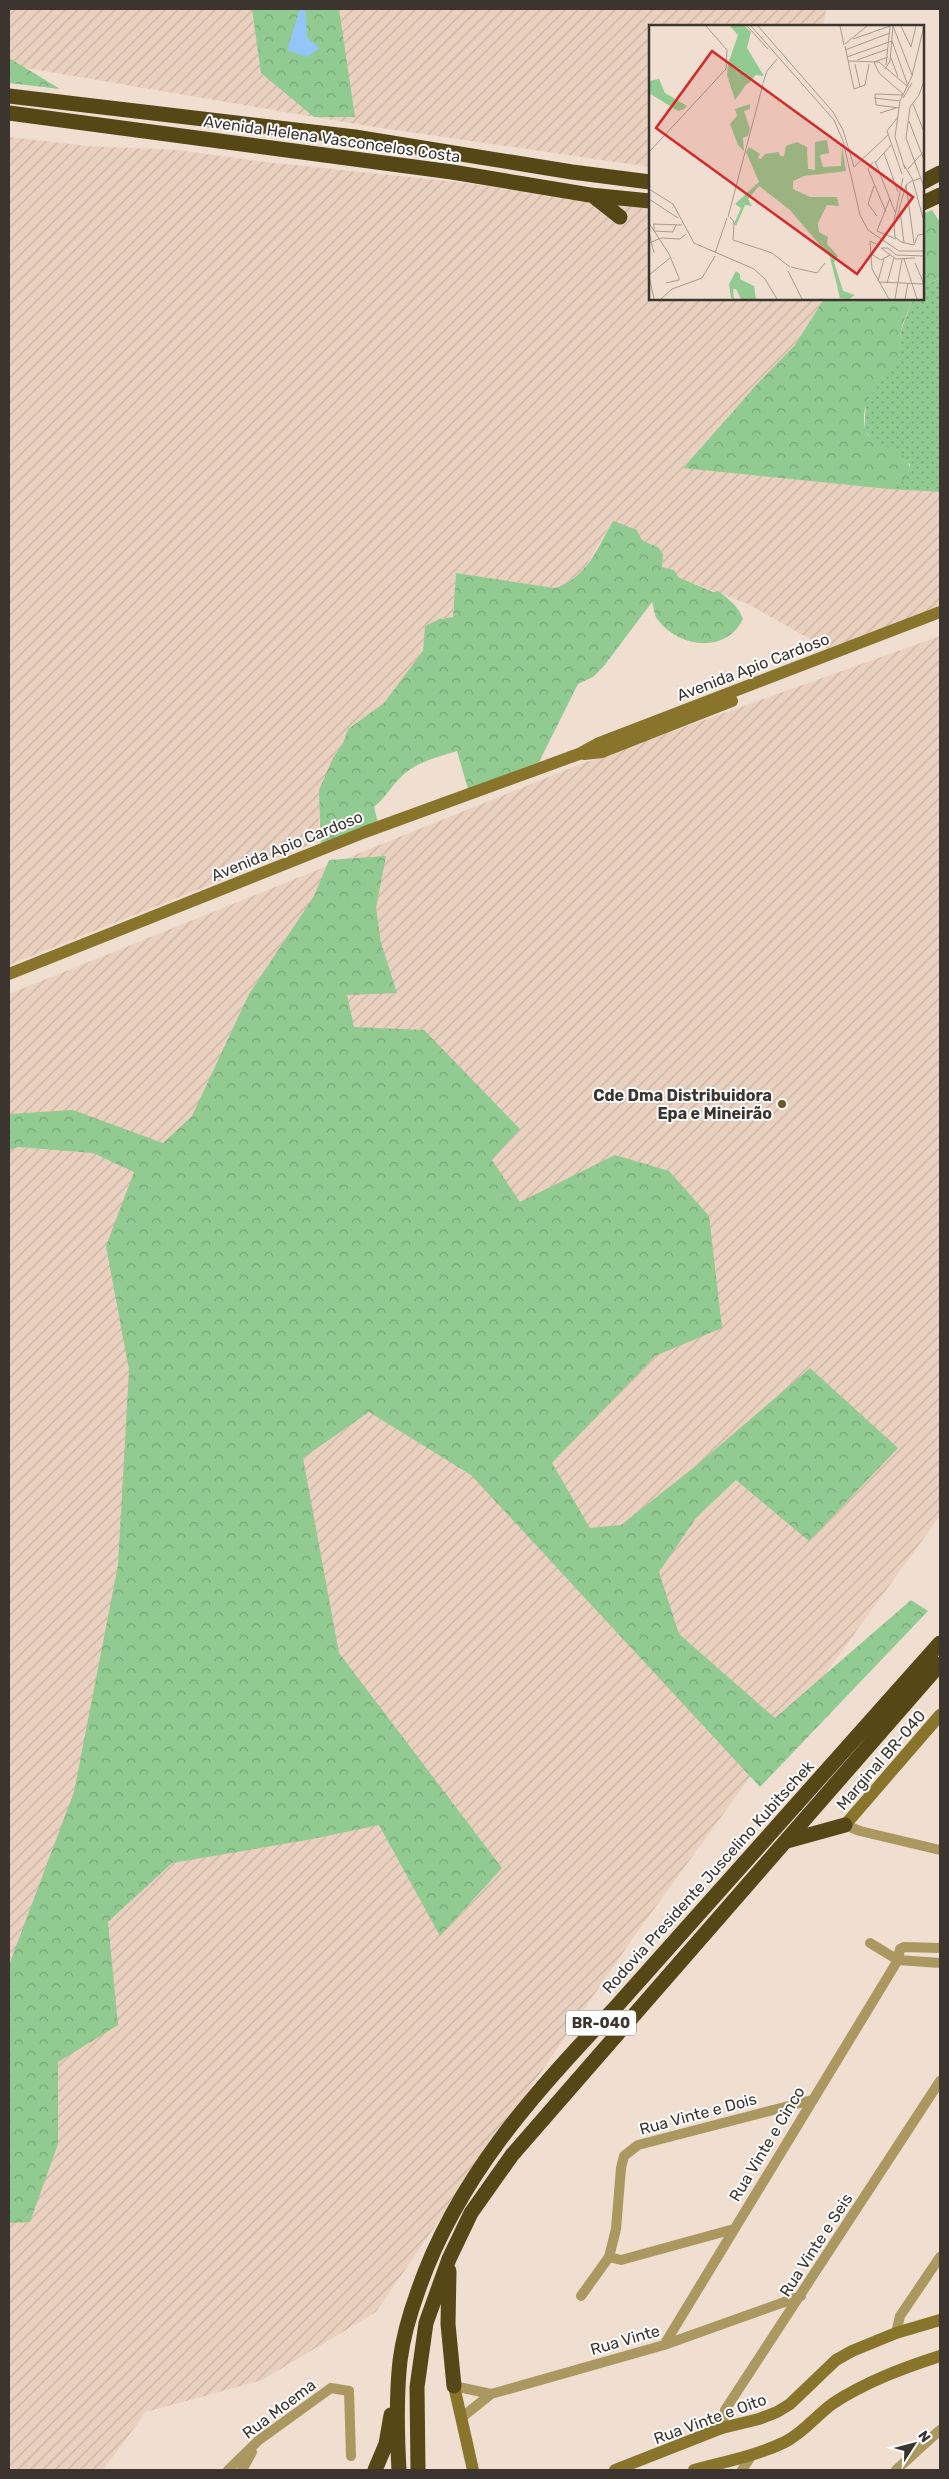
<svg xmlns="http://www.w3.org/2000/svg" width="949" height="2479" font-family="Rubik,sans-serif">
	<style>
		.industrial { fill: url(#industrial-furrows) }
		.grass { fill: url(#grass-dots) }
		.forest { fill: url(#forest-crowns) }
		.water { fill: #94c5f9 }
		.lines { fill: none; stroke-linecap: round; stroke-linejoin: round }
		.street { stroke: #aa9860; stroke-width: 10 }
		.secondary { stroke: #89742c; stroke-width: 12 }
		.highway { stroke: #554716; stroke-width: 15 }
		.poi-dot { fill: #6f5527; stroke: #fff; stroke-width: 2 }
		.labels { text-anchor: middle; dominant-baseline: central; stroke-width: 4; stroke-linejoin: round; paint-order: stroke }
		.shield { fill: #fff; stroke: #76716d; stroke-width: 1 }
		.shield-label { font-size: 15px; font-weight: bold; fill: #3b342f }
		.street-label { font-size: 16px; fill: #3b342f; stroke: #fff }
		.poi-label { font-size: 16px; font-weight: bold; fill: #3b342f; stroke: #fff; text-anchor: end }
		.inset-road { fill: none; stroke: #a89a90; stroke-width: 1 }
		.view { fill: #d62828; fill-opacity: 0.15; stroke: #d62828; stroke-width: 2.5 }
		.inset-edge { fill: none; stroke: #3b342f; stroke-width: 2.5 }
	</style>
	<defs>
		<pattern id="industrial-furrows" width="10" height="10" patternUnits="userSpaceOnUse" patternTransform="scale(1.25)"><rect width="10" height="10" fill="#e9d0bf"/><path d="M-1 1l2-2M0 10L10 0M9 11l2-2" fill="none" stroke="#c9b3a4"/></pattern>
		<pattern id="grass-dots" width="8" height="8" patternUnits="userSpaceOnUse" patternTransform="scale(1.25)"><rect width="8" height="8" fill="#91cb91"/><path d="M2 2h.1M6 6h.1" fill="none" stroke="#78a677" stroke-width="1.8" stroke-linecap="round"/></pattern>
		<pattern id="forest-crowns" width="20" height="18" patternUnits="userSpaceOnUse" patternTransform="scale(1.25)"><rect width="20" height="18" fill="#91cb91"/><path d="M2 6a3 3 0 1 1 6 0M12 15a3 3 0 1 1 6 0" fill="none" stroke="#78a677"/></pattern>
	</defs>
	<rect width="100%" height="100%" fill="#f0ded1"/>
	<path class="industrial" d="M9,9H828L826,10L823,26H650V167L368,126L9,65Z
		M9,137L87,146L178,150L256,161L456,182L650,208V299H824L795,345L758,383L683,467L888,489L940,492V606L828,649L748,604L677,577L674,570L662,567L663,554L658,547L646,543L639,536L613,521L581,574L568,584L555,588L456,573L453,617L439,619L425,626L424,651L384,703L348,729L343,743L333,758L319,821L320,841L9,965Z
		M940,636V1516L633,1938L376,2312L262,2380L146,2412L103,2470H9V994L581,764Z"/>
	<path class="grass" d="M940,278V492L888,489C900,483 908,478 910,464L872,440L865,430V416L866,404L873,392L898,357L901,330L913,299H923V286Z"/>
	<path class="forest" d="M252,9H339L355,117H314L261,73Z
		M9,58L60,89L9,83Z
		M932,210L940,222V278L923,286V214Z
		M824,299H913C910,309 903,320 901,331C899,339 901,350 898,357C888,382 858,395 865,428C869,450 912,446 909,469C908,480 897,485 888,489L683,468L758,383L795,345Z
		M613,521L637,530C640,541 647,543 658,547L663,554L662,567L674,570L678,577L713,592L718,591C729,599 738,606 743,619C726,654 679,648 658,620C654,616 654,607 652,602L604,666L593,677L578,684L539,762L468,789L457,751C438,757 415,762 400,778C391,787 385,798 374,807L378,823L321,847L319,790L333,758L343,743L348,729L384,703L423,651L425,626L439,619L453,617L456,573L555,588C586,579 598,547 613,521Z
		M386,856L376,908L381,943L397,993L347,995L354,1027L424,1030L520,1129L492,1160L520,1202L615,1155L669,1171L709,1216L722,1328L655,1356L552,1463L590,1528L621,1525L697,1465L810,1368L898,1448L809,1541L736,1480L696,1518L659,1572L679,1634L775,1718L911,1600L928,1611L760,1787L471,1475L369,1412L303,1458L339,1653L502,1868L440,1936L379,1825L307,1840L172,1863L108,1922L118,2025L58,2062V2144L30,2222L9,2223V1965L74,1792L118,1565L129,1370L106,1246L134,1172L93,1153L18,1147L9,1150V1114L73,1110L163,1143L192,1116L249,994L314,896L329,860Z"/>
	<path class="water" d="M300,9H305L307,38L320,48L307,57L287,50Z"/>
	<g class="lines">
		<path class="street" d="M845,1825L860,1831L940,1850
			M870,1943L898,1960L940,1963
			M609,2257L621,2260L734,2229
			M581,2296L609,2257L616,2229L621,2168L624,2156L638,2145L812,2100
			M896,2333L900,2316L940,2257
			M664,2345L898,1960L900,1949L904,1947L940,1948
			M454,2386L491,2394L664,2345L801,2296
			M461,2418L491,2394
			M722,2428L725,2410L940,2081
			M228,2470L259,2440L331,2388L349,2391L351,2456
			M242,2470L252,2452
			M742,2470L752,2455
			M896,2470L940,2430"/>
		<path class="secondary" d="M584,754L602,752L732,701
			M9,974L365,832L579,754L599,743L940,612
			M845,1825L940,1715
			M454,2386L473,2470
			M615,2470L722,2428L759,2419L777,2412L790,2404L836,2360L852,2351L896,2333L940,2320
			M694,2470C724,2462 756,2456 785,2442C803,2433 816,2416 832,2404C865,2382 903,2368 940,2356"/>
		<path class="highway" d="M9,96L355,137L572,172L650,182
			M9,113L452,172L590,195L650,201
			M923,182L940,173
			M592,195L620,217
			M923,203L940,195
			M787,1841L845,1825
			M449,2271L448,2324L454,2386
			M375,2470L386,2444L391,2415
			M399,2470C397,2434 396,2397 400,2361C403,2337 410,2313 418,2291C456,2180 534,2092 615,2008L940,1643
			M418,2470L417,2387L426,2323L449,2259L471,2213L512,2155L940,1664"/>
	</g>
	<circle class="poi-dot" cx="782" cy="1104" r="5"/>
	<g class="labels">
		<rect class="shield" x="566" y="2010.5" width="70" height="25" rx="4"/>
		<g class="shield-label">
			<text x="601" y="2023">BR-040</text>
		</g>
		<g class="street-label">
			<text transform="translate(332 139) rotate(8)">Avenida Helena Vasconcelos Costa</text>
			<text transform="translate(753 667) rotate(-21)">Avenida Apio Cardoso</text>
			<text transform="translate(287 846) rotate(-22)">Avenida Apio Cardoso</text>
			<text transform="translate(881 1760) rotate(-49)">Marginal BR-040</text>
			<text transform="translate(708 1877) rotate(-48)">Rodovia Presidente Juscelino Kubitschek</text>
			<text transform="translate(698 2114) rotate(-15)">Rua Vinte e Dois</text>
			<text transform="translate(767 2144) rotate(-59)">Rua Vinte e Cinco</text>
			<text transform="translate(816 2245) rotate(-57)">Rua Vinte e Seis</text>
			<text transform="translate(625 2340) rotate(-16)">Rua Vinte</text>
			<text transform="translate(279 2409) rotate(-37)">Rua Moema</text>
			<text transform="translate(710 2419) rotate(-20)">Rua Vinte e Oito</text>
		</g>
		<g class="poi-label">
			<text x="772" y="1095">Cde Dma Distribuidora<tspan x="772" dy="18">Epa e Mineirão</tspan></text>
		</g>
	</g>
	<g transform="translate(649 25)">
		<rect width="275" height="275" fill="#f0ded1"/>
		<path d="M81,1H96L102,7L98,23L115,51L107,50L99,59L91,56L86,42L79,39L89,10Z" fill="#91cb91"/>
		<path d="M79,39L85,41L91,56L99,57L86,75L78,50ZM10,54L16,68L38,81L35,84L29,86L0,68V56ZM101,79V84L95,86L101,104L99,111L94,113L95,126L89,120L81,99L88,91L86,84ZM178,115L180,128L171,130L174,142L192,141L193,122L197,146L155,151L144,156V164L161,172H188L190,181L178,180L169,198L170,207L179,212L178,219L189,231L185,237L194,266L206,270L200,274L191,273L181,232L141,185L110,161L99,174L103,181L96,180L87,201L85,199L92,183L86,179L110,157L97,127L100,122L111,129L109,133L112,134L116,129L130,127L131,131H135L137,121L148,117L158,122L159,144L166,145V117ZM87,246L91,249V254L105,261L107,274H92L87,264H84L85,274L82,273L80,259Z" fill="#91cb91"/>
		<path class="inset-road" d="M98,1L119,24M102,1L185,95L194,116L211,190L219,205L250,226H275M109,1L184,87L194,105L205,142M191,1L195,20M244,1L263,50M252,1L262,22L267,1M204,14L241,1M196,19L218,1M196,21L205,64L216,60L220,39M196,25L241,8M198,32L243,16L259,61M239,32L225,37L230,48L254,69M242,33L249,52M208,35L239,24M199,36L230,37L258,61M206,39L211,62M237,40L241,1M236,44L241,36L244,1M275,56L270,70L261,82L257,113L275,162M114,58L118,46L128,34M225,73L251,76M254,73L263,58M264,79L275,107M250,83L227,80L226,69L254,70M231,88L247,83M249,92L238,106L253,149M260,96L275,135M0,127L77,44L78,25L57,1M235,128L249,167M226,136L246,187M224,137L219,144L237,187M226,138L242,120M255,140L264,155L257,160M205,142L239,110M256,144L246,112L251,76L263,51L275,1M259,144L275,126M271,153L264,156L274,193M257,160L265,218M257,160L245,202L246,212L252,217L265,220L269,210L275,209M225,161L219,179L228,191M0,164L24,179L45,218L105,244L116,254L128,274M0,174L29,193M251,186L255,218M79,192L114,59M81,192L85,197L84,215L123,228L141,242M245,195L254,153M0,198L20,229L30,253V255L17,258M4,199L33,200M5,199V206L24,207L27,200M228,206L241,173M228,206L247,214M0,207L5,228M0,218L12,213L31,214L37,209M227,219L221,216L223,244L240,274M232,223H239L247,230L275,231M232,223L247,234L266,233M66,228L78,193M222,229L232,235L241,230M255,234L268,274M266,238L275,259M142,242L168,248L176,238M139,246L153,274M0,250L21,233M0,251L5,274M229,256L235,234M230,257L275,259M238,258L245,233M12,274L23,264L53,253L66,231M246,274L253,234M256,274L259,258"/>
		<path class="view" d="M63,26L264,172L208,249L7,103Z"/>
		<rect width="275" height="275" class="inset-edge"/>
	</g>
	<rect width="949" height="2479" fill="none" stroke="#3b342f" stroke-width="20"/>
	<g transform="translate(914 2444) rotate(54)" stroke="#ffffff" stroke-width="4" paint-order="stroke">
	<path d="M0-4L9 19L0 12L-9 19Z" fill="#3b342f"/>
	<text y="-8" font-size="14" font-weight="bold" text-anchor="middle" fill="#3b342f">N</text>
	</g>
</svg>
